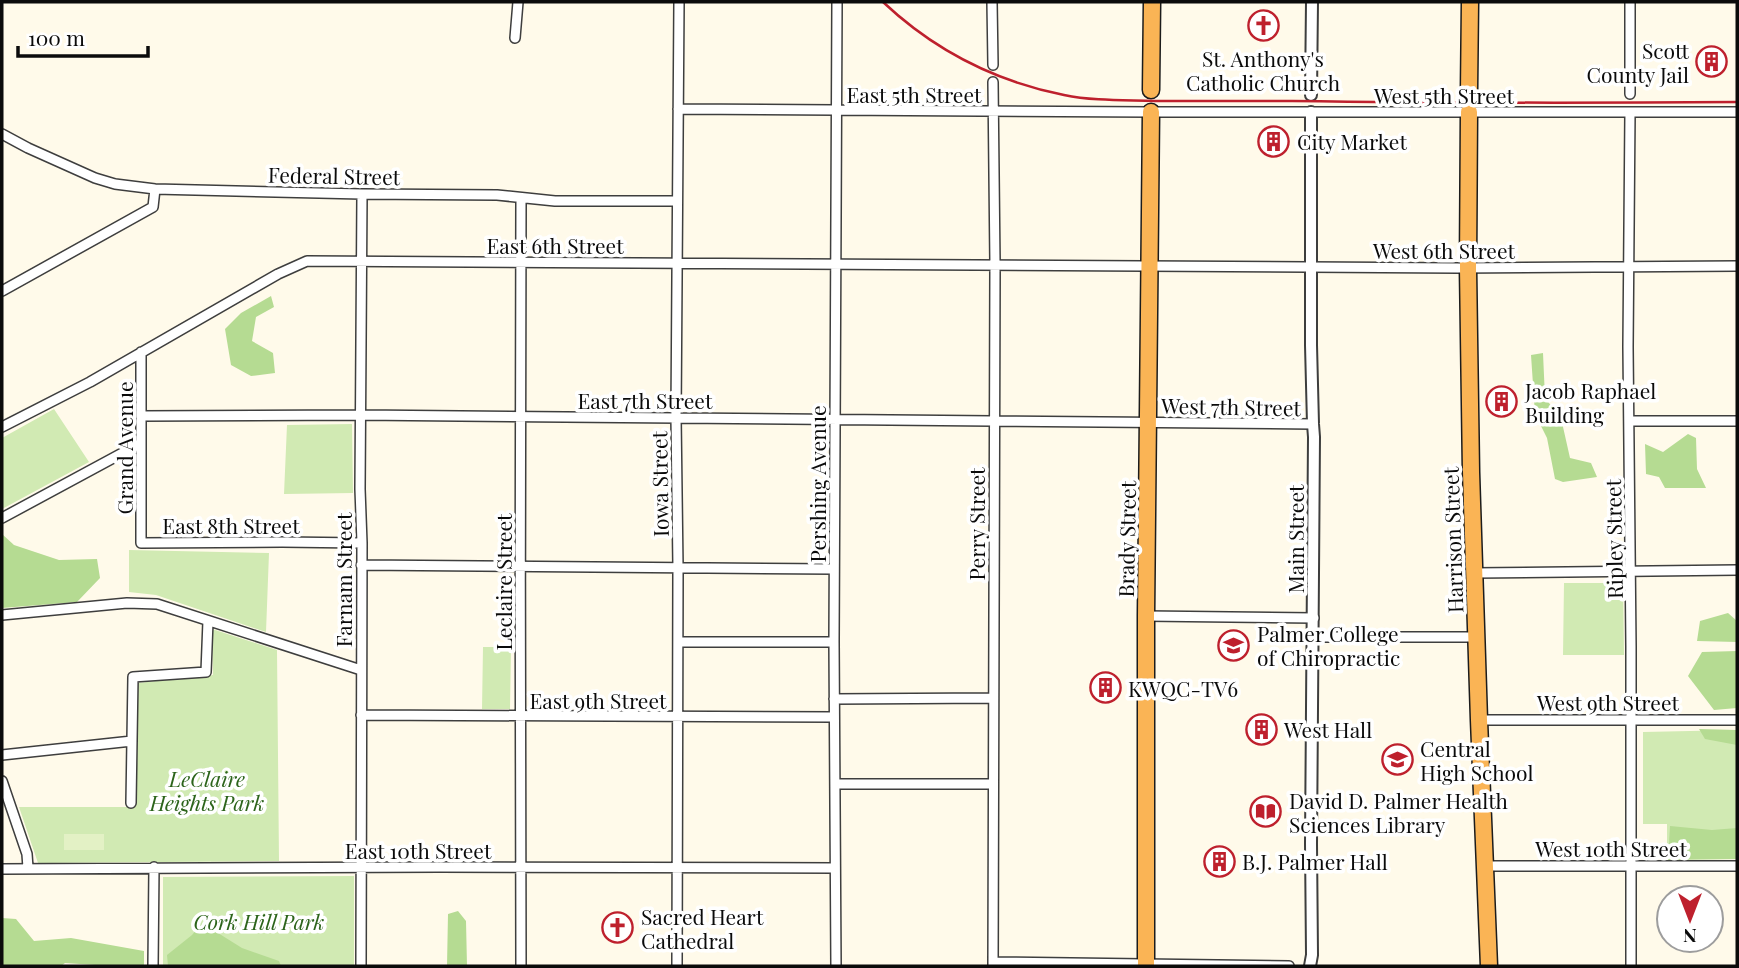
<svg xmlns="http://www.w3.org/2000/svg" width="1739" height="968" font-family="'Playfair Display',serif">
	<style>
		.green { fill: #d1eab3 }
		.forest { fill: #b5db92 }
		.pitch { fill: #e3f1c5 }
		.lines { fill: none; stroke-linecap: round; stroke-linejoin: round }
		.minor-casing { stroke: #3e3e3e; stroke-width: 12 }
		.tertiary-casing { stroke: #3e3e3e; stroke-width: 14 }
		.trunk-casing { stroke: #1c1c1c; stroke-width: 19 }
		.minor { stroke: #fff; stroke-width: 9 }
		.tertiary { stroke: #fff; stroke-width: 10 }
		.trunk { stroke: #fab455; stroke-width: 16 }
		.rail { stroke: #be202d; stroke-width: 2.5 }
		.labels { text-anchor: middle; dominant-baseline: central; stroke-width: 7; stroke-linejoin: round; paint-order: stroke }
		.poi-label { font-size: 21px; fill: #0b0b0b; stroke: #fff; text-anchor: start }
		.street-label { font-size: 21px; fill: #0b0b0b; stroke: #fff }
		.park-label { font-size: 21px; font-style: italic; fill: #2c641b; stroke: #fff }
	</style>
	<rect width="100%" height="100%" fill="#fffaea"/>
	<path class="green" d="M54,409L89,462L2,509V438Z
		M352,424L353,493L284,494L287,425Z
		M129,550L269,553L266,632L156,595L129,592Z
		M1564,583H1623L1624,655H1563Z
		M212,629L277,650L279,861L38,863L19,807H135L138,683L213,675Z
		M483,647H511L510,709H482Z
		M1737,730V856H1667V824H1643V732Z
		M354,876V966H163V877Z"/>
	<path class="forest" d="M271,296L274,307L256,317L252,341L273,353L275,373L251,376L231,365L225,329L241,313Z
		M1543,353L1545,398L1561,418L1570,458L1591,463L1597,477L1563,482L1555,479L1547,438L1535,414L1531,355Z
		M1688,434L1696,438L1697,469L1706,488H1665L1659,477L1646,474L1645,444L1663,452Z
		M2,534L14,545L59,560L97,559L100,578L77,602L2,608Z
		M1728,613L1737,621V642L1697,641L1700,621Z
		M1737,651V708L1714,710L1688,676L1702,652Z
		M1699,729L1737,730V745L1705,739Z
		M1670,826L1712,830L1737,828V859L1668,860Z
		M458,911L466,921L467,966H447L448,914Z
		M2,918L16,919L34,941L71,938L144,951V966H110L65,963L61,966H2Z
		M202,923L242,948L279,961L281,966H168L167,955L192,935Z"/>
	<path class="pitch" d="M64,834H104V850H64Z"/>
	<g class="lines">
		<defs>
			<path id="minor" d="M992,2L993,65
				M515,38L518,2
				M1630,94V2
				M678,109L1151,112H1737
				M1630,112L1628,347L1631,646V966
				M2,134L28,148L95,178L115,184L155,189L362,194L497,195L555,201H677
				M521,198C520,454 520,710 521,966
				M2,291L153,207L155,189
				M141,352V543L282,542L362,543
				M141,416L361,415L1313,424
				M1629,421H1737
				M2,427L90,382L278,274L307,261L1458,268L1737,266
				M2,518L141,443
				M361,565L834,569
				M1475,573L1737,570
				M2,615L127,603L157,604L361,670
				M1146,616L1314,618
				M1313,637H1476
				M678,642H834
				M834,699L993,698
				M361,715L834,717
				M1479,720H1737
				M2,755L132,741
				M2,781L27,854L28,868
				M835,784H993
				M131,803L133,677L206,672L208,621
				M1485,866H1737
				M2,869L440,867L835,868
				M993,962L1289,966
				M153,966L154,867
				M361,966L362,543L360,489L362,194
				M677,966L678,568L676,417L679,2
				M836,966L834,642L837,2
				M993,966L995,264L993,82"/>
			<path id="tertiary" d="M1311,95L1312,2
				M1310,966L1312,955L1311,844L1314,437L1313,424L1311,345V112"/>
			<path id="trunk" d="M1151,90L1152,2
				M1469,91L1470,2
				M1469,112L1468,268L1471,472L1479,720L1489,966
				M1146,966V616L1151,112"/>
		</defs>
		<use href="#minor" class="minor-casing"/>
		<use href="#tertiary" class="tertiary-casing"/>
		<use href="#trunk" class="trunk-casing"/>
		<use href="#minor" class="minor"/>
		<use href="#tertiary" class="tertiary"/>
		<use href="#trunk" class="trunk"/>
		<path class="rail" d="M883,2C935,51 994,81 1064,95C1093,101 1124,100 1154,101C1200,101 1246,101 1292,101C1440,103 1589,103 1737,102"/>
	</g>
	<defs>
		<symbol id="church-ring" viewBox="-11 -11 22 22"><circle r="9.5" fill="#fff" stroke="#be202d" stroke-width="1.5"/><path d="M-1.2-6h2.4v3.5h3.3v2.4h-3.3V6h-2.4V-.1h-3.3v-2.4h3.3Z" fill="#be202d"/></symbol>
		<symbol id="building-ring" viewBox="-11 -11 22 22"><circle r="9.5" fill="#fff" stroke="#be202d" stroke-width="1.5"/><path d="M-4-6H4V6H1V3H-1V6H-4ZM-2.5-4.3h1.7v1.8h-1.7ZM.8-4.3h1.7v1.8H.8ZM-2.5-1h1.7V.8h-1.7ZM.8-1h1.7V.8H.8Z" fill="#be202d"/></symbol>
		<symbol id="university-ring" viewBox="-11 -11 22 22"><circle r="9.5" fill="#fff" stroke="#be202d" stroke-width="1.5"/><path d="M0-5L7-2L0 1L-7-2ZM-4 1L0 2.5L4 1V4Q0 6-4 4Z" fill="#be202d"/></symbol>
		<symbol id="school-ring" viewBox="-11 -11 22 22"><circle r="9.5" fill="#fff" stroke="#be202d" stroke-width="1.5"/><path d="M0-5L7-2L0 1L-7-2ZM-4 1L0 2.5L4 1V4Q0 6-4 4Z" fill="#be202d"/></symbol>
		<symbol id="library-ring" viewBox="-11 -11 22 22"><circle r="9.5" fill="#fff" stroke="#be202d" stroke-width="1.5"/><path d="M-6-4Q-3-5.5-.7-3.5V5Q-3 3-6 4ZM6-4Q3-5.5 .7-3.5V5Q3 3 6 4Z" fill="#be202d"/></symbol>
	</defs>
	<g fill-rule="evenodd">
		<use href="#church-ring" x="1246" y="8" width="35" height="35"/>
		<use href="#building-ring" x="1694" y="44" width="35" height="35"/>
		<use href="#building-ring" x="1256" y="124" width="35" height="35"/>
		<use href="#building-ring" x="1484" y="384" width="35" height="35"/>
		<use href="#university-ring" x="1216" y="628" width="35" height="35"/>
		<use href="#building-ring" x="1088" y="670" width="35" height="35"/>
		<use href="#building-ring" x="1244" y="712" width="35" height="35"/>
		<use href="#school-ring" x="1380" y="742" width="35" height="35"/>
		<use href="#library-ring" x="1248" y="794" width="35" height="35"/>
		<use href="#building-ring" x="1202" y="844" width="35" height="35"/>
		<use href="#church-ring" x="600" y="910" width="35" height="35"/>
	</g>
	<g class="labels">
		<g class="poi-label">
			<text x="1689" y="50" text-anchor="end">Scott<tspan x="1689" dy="24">County Jail</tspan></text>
			<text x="1263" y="58" text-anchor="middle">St. Anthony's<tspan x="1263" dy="24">Catholic Church</tspan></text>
			<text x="1297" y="141">City Market</text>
			<text x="1525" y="390">Jacob Raphael<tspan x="1525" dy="24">Building</tspan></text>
			<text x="1257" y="633">Palmer College<tspan x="1257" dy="24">of Chiropractic</tspan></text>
			<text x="1128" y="688">KWQC-TV6</text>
			<text x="1284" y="729">West Hall</text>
			<text x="1420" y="748">Central<tspan x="1420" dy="24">High School</tspan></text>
			<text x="1289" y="800">David D. Palmer Health<tspan x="1289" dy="24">Sciences Library</tspan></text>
			<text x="1242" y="861">B.J. Palmer Hall</text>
			<text x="641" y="916">Sacred Heart<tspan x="641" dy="24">Cathedral</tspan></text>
		</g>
		<g class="street-label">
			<text x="914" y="94">East 5th Street</text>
			<text x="1444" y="95">West 5th Street</text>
			<text transform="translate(334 175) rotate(1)">Federal Street</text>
			<text x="555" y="245">East 6th Street</text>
			<text x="1444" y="250">West 6th Street</text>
			<text x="645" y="400">East 7th Street</text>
			<text transform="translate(1231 406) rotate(1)">West 7th Street</text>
			<text transform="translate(124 448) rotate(-90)">Grand Avenue</text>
			<text transform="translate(659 484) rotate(-91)">Iowa Street</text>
			<text transform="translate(817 484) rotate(-90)">Pershing Avenue</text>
			<text transform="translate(976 524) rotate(-90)">Perry Street</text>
			<text x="231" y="525">East 8th Street</text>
			<text transform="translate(1126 539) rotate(-89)">Brady Street</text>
			<text transform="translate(1295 539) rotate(-90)">Main Street</text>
			<text transform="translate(1613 539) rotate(-91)">Ripley Street</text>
			<text transform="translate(1452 540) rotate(-92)">Harrison Street</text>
			<text transform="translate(343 580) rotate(-90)">Farnam Street</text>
			<text transform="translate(503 582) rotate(-90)">Leclaire Street</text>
			<text x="598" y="700">East 9th Street</text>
			<text x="1608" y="702">West 9th Street</text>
			<text x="1611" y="848">West 10th Street</text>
			<text x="418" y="850">East 10th Street</text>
		</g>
		<g class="park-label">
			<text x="207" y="778">LeClaire<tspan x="207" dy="24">Heights Park</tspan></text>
			<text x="259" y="921">Cork Hill Park</text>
		</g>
	</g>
	<rect width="1739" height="968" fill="none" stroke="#0b0b0b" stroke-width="7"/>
	<g transform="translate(1690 919) rotate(180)"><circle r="33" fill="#ffffff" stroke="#9d9d9d" stroke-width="2"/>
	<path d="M0-5L12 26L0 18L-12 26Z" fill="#be202d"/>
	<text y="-10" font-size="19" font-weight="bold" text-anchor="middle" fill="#0b0b0b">N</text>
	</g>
	<path d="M18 46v10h130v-10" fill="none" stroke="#0b0b0b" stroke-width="3.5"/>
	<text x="28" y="46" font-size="21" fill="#0b0b0b" stroke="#ffffff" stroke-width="5" paint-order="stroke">100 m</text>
</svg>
